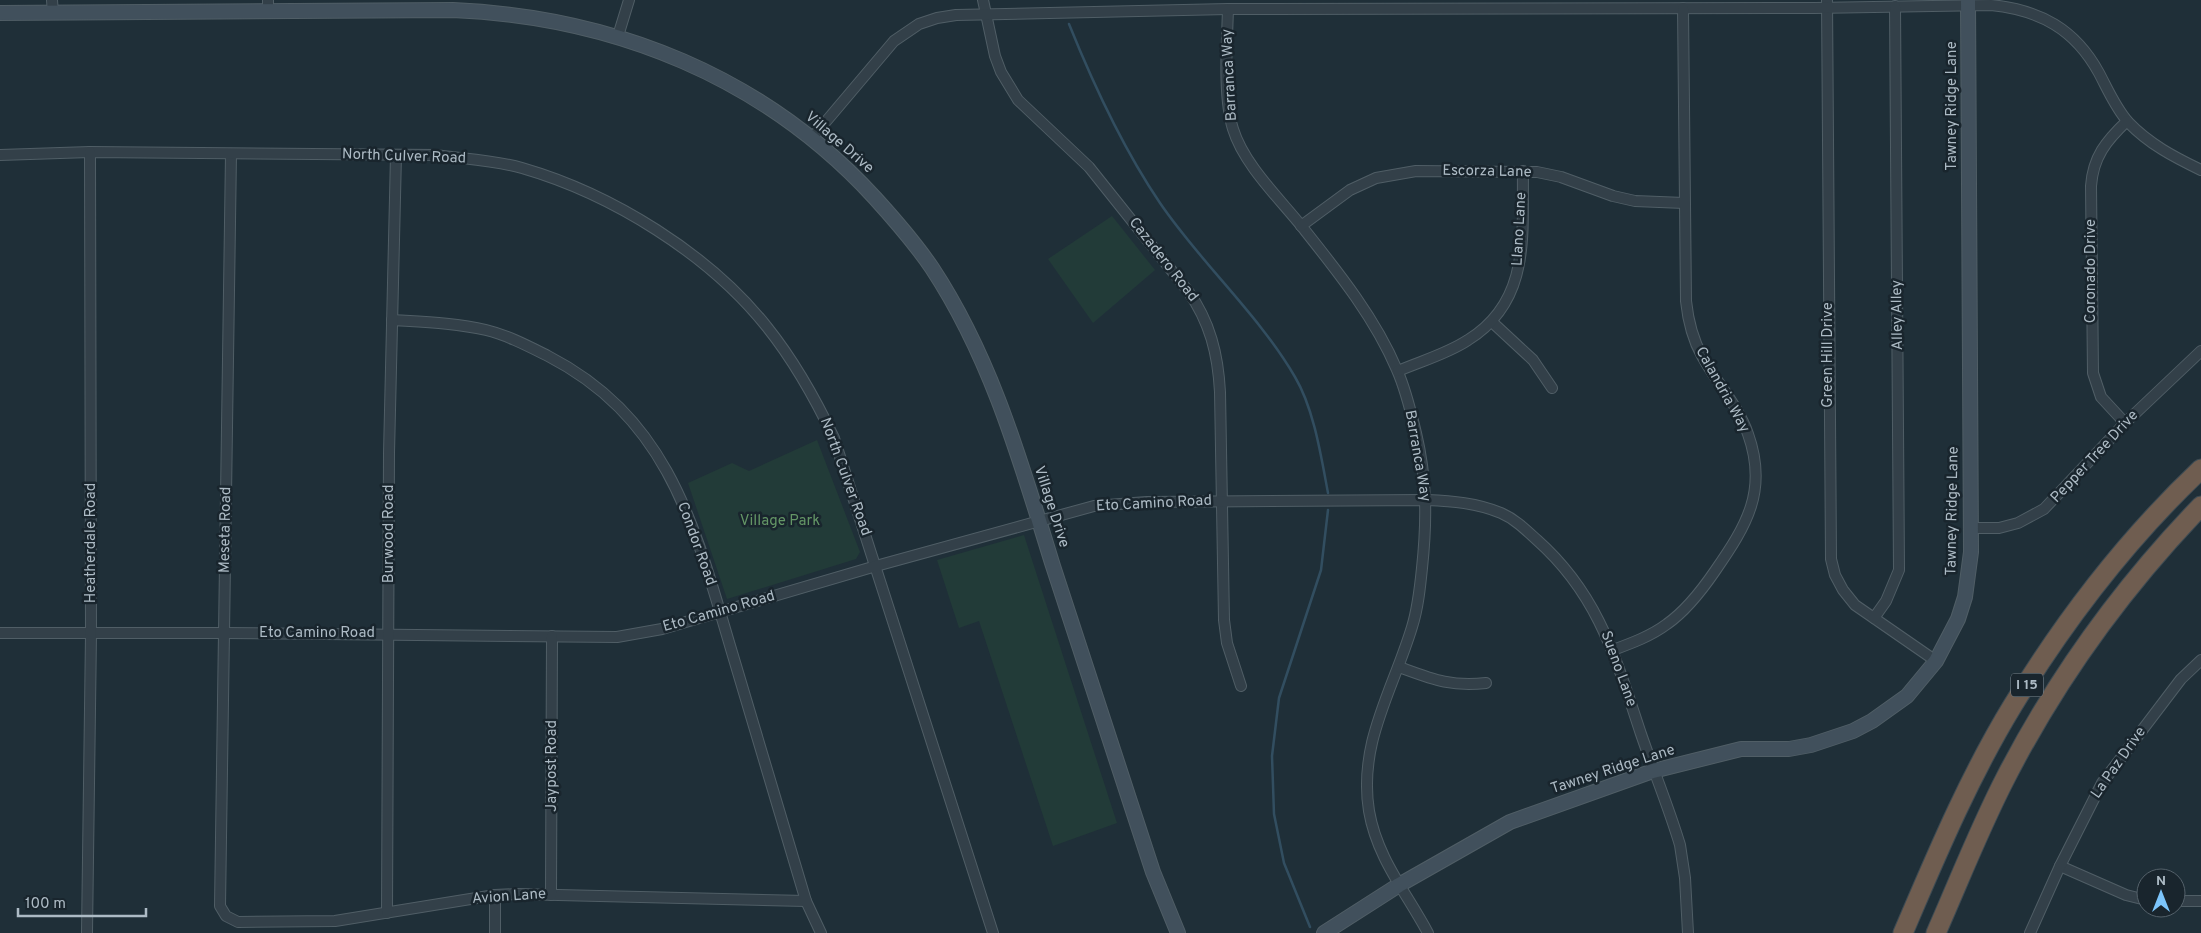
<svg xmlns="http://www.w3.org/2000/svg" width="2201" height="933" viewBox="0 0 2201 933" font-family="Overpass,sans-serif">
<rect width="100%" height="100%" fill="#1f2f38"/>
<g fill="#223b38">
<path d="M1112 216 1155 270 1093 323 1048 259Z"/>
<path d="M817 440 860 552 856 559 727 599 688 483 732 463 749 471Z"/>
<path d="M1024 535 1117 823 1053 846 979 621 959 628 937 560Z"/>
</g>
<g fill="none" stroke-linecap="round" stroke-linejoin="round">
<g stroke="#324e60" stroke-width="2.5">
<path d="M1069 24C1094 86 1122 147 1160 203 1200 262 1259 315 1295 377 1314 409 1321 456 1328 493"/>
<path d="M1310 927 1284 863 1274 814 1272 756 1279 698 1321 570 1328 510"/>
</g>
<g stroke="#505e66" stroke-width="12">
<g id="street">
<path d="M52 0 53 13"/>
<path d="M268 0V11"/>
<path d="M983 0 995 56 1001 72 1018 100 1089 167 1188 291C1210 322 1218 354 1220 392L1224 620 1227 643 1241 686"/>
<path d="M1827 0 1831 559 1835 575 1843 590 1855 605 1936 661"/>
<path d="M1228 9C1227 43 1223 97 1233 129 1244 165 1280 199 1303 228 1338 272 1375 318 1397 370 1406 390 1411 412 1416 433 1427 479 1427 521 1422 568 1420 588 1418 608 1412 627 1393 690 1358 743 1369 811 1377 858 1406 892 1428 933"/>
<path d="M618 36 629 0"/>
<path d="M812 138 894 41 919 24 937 18 956 15 1228 9 1815 8 1991 5C2040 10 2075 29 2099 73 2108 90 2115 107 2128 122 2149 144 2174 157 2201 170"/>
<path d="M231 154 220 906 226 916 238 922 335 921 495 895 517 894 806 901"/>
<path d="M0 155 90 152 436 155C464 159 494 160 522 168 612 194 709 254 767 327 795 362 815 398 834 438L993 933"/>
<path d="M1301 226 1350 190 1376 178 1416 171 1537 172 1561 177 1613 196 1635 201 1684 203"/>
<path d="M392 320C424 322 456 323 486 330 507 335 528 346 548 356 670 419 695 528 731 649 756 733 781 817 806 901L821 933"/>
<path d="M1492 322 1533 360 1552 388"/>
<path d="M1398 371C1421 361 1447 354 1468 340 1531 301 1522 235 1523 171"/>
<path d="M2125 423 2101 397 2093 373 2091 186C2093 157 2106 141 2127 121"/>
<path d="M1971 528H1999L2018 523 2044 509 2125 423 2201 351"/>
<path d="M1874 618 1886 601 1899 570 1895 6"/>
<path d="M0 633H224L617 637 662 629 876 566 1094 506 1147 502 1427 500C1452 501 1477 503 1501 513 1515 519 1526 530 1537 540 1599 595 1616 659 1641 734 1654 772 1669 808 1680 845L1685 878 1688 933"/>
<path d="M1613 650C1632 643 1651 636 1667 624 1687 610 1702 590 1715 571 1747 525 1768 490 1748 434 1738 405 1716 382 1702 356 1692 338 1688 320 1686 301L1683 8"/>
<path d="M1399 667C1432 679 1450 687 1486 683"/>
<path d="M2060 866 2126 895 2146 900"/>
<path d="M495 895V933"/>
<path d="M551 895 552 636"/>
<path d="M2176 901H2201"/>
<path d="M387 913 389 453 396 155"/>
<path d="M87 933 91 634 90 152"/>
<path d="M2030 933 2060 866 2102 783 2181 679 2201 660"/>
</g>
</g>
<g stroke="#505e66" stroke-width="16">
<g id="secondary">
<path d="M0 13 453 10C615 17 764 77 875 198 895 220 915 243 932 268 992 359 1021 463 1053 566 1086 668 1119 770 1153 872L1178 933"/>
<path d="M1324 933 1399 885 1510 822 1653 771 1741 749H1789L1811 745 1853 731 1872 721 1907 696 1936 661 1958 619 1965 597 1971 552 1968 0"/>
</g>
</g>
<g stroke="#3d4b53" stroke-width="21">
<g id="highway">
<path d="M1903 933C1936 856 1969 777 2013 705 2065 620 2129 537 2201 469"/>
<path d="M1936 933C1959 881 1980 827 2006 777 2057 678 2124 586 2201 506"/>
</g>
</g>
<use href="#street" stroke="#334049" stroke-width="10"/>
<use href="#secondary" stroke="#41505c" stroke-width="14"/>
<use href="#highway" stroke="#6f5d50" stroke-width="19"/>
</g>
<g text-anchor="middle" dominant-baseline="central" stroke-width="5" stroke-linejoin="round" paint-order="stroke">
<rect fill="#19252d" stroke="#818e97" stroke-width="1" x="2011" y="673.5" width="32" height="23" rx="4"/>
<g font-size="14" font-weight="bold" fill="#adbbc5">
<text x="2027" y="685">I 15</text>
</g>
<g font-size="15" fill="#adbbc5" stroke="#19252d">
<text transform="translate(1230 75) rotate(-93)">Barranca Way</text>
<text transform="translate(1952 106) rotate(-90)">Tawney Ridge Lane</text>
<text transform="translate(839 143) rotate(41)">Village Drive</text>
<text transform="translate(404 157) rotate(2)">North Culver Road</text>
<text transform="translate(1487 172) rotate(1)">Escorza Lane</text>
<text transform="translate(1520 229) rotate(-87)">Llano Lane</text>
<text transform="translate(1163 260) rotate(52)">Cazadero Road</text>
<text transform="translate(2091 271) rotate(-90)">Coronado Drive</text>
<text transform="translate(1898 315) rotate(-91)">Alley Alley</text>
<text transform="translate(1828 355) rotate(-90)">Green Hill Drive</text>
<text transform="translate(1722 390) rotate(61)">Calandria Way</text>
<text transform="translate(1417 456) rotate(80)">Barranca Way</text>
<text transform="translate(2095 457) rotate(-47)">Pepper Tree Drive</text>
<text transform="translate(845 477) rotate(70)">North Culver Road</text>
<text transform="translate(1154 504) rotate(-3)">Eto Camino Road</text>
<text transform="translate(1051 507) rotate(72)">Village Drive</text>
<text transform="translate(1953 511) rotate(-89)">Tawney Ridge Lane</text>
<text transform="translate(226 530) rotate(-89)">Meseta Road</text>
<text transform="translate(389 534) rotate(-90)">Burwood Road</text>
<text transform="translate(91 543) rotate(-90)">Heatherdale Road</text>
<text transform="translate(696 544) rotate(70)">Condor Road</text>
<text transform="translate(719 612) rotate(-16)">Eto Camino Road</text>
<text x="317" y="633">Eto Camino Road</text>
<text transform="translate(1618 669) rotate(70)">Sueno Lane</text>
<text transform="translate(2119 763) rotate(-55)">La Paz Drive</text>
<text transform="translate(552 766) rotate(-90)">Jaypost Road</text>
<text transform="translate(1613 770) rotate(-18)">Tawney Ridge Lane</text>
<text transform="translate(509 897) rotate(-4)">Avion Lane</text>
</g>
<g font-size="15" fill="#649666" stroke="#19252d">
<text x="780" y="521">Village Park</text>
</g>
</g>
<g transform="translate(2161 893)"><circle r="24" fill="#19252d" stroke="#54616a"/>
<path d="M0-4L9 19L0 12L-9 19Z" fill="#7cc5fb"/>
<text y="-8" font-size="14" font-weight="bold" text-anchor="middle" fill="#adbbc5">N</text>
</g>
<path d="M18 908v8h128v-8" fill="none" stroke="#adbbc5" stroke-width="2.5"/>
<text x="25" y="908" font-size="15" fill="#adbbc5" stroke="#19252d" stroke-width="4" paint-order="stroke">100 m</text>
</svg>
